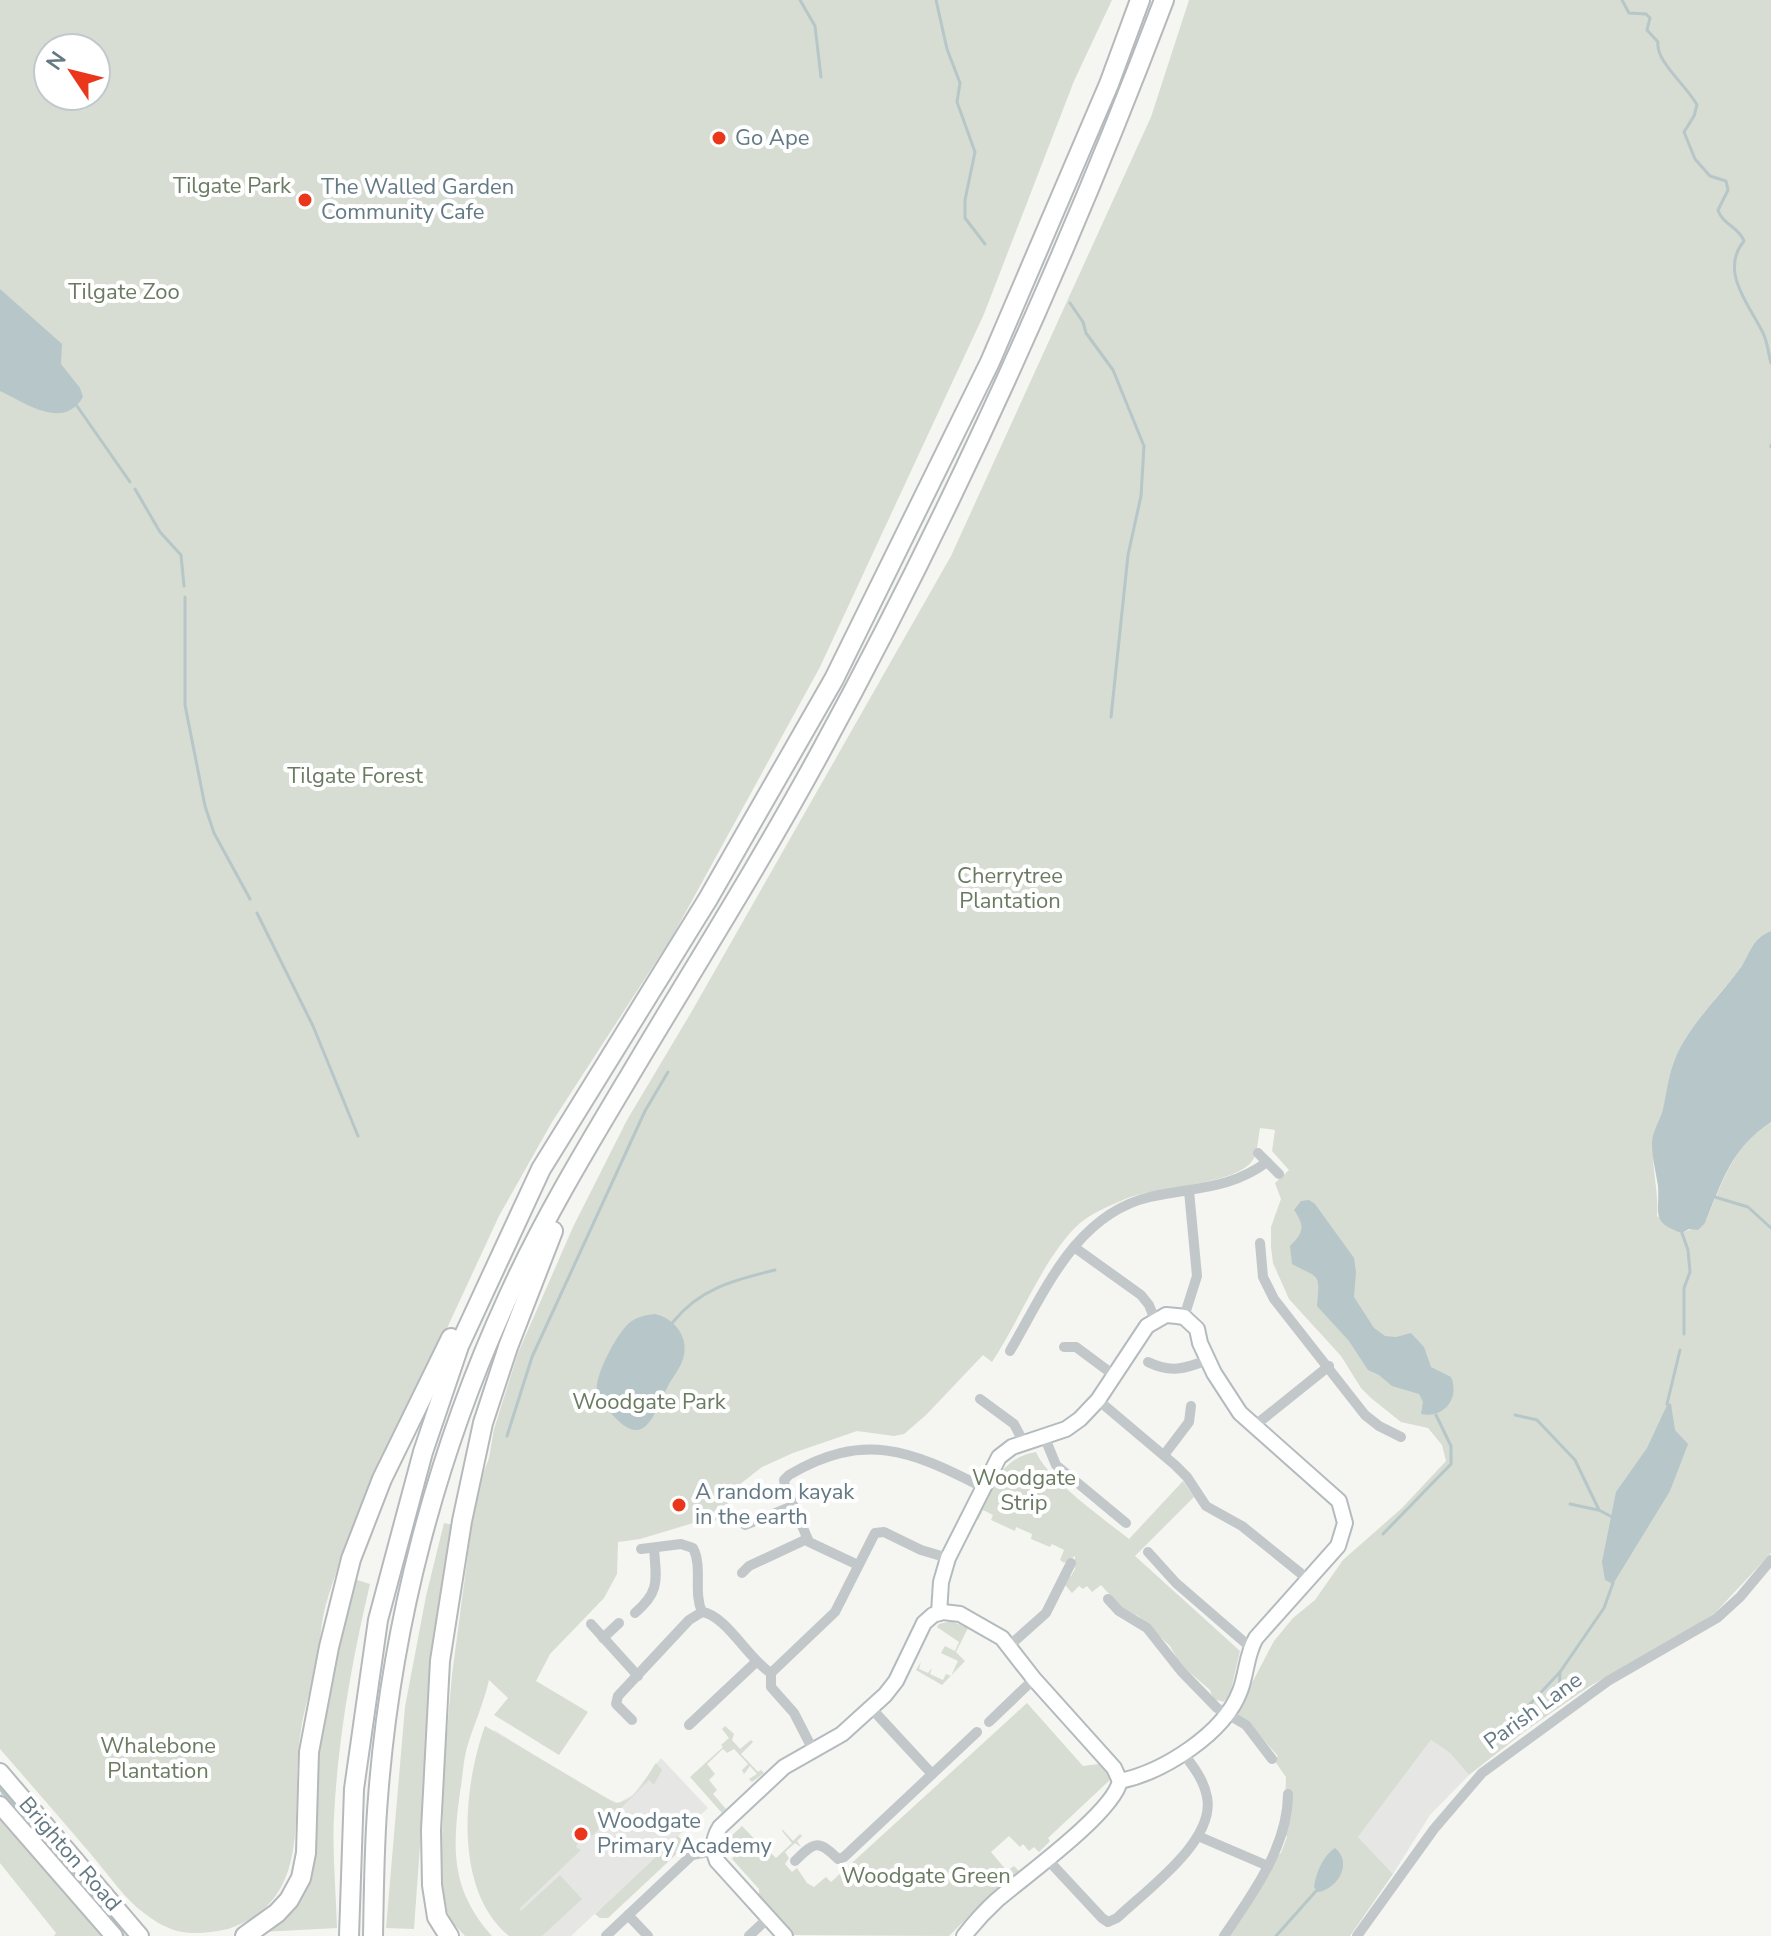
<svg xmlns="http://www.w3.org/2000/svg" width="1771" height="1936" viewBox="0 0 1771 1936" font-family="'Nunito Sans',sans-serif">
<rect width="100%" height="100%" fill="#f5f5f1"/>
<g fill="#e6e7e5">
<path d="M494 1730 601 1796 618 1803 633 1795 661 1758 708 1808 571 1936H527L510 1920Z"/>
<path d="M1431 1740 1450 1753 1469 1775 1430 1815 1393 1874 1358 1837Z"/>
</g>
<g fill="#d7ddd2" fill-rule="evenodd">
<path d="M0 0H1112L1074 81 984 314 820 667 672 937 552 1122 499 1216 340 1559C335 1578 327 1597 323 1617 320 1633 320 1649 316 1665 312 1687 304 1708 301 1730 288 1803 319 1899 228 1929 193 1936 173 1936 144 1913 125 1899 110 1877 95 1859 64 1822 32 1786 0 1749ZM48 48H96V96H48Z"/>
<path d="M1189 0H1771V931C1749 940 1752 952 1740 968 1720 995 1689 1026 1675 1058 1669 1073 1668 1090 1664 1106 1660 1121 1654 1132 1653 1148 1652 1170 1659 1193 1657 1216L1682 1233 1705 1223C1724 1180 1730 1150 1771 1122V1553L1715 1613 1678 1637 1590 1686 1528 1729 1469 1775 1450 1753 1431 1740 1358 1837 1393 1874 1350 1936H1228L1276 1857 1281 1853 1287 1837 1284 1833 1286 1777 1274 1760 1278 1756 1249 1723 1235 1715 1274 1641 1293 1618 1315 1600 1343 1560 1402 1508 1446 1461 1442 1445 1428 1428 1401 1422 1371 1398 1361 1388 1341 1356 1289 1299 1273 1263 1271 1247V1227L1281 1199 1275 1183 1289 1170 1272 1151 1275 1130 1260 1128C1258 1138 1258 1149 1254 1158 1240 1186 1153 1186 1123 1200 1109 1206 1092 1213 1080 1223 1045 1254 1019 1322 992 1362L983 1355 926 1415 904 1434 894 1436 857 1431 793 1453 762 1467 739 1485 717 1521 710 1518 640 1539 618 1542 617 1574 604 1598 550 1654 536 1681 588 1712 559 1755 494 1715 508 1698 489 1680C484 1702 475 1722 468 1744 463 1759 463 1777 460 1792 452 1850 451 1890 492 1936H465L452 1922 447 1911 441 1877 444 1765 452 1675 476 1493 489 1458 494 1429 518 1353 573 1227 627 1120 692 1011 951 556 1151 117Z"/>
<path d="M1036 1452C1047 1479 1104 1519 1129 1539L1183 1481 1194 1497 1135 1556 1240 1651 1230 1694 1224 1702 1213 1699 1210 1690 1180 1664 1170 1646 1138 1616 1124 1610 1101 1585 1092 1592 1087 1586 1083 1589 1079 1586 1072 1593 1065 1585 1066 1578 1071 1576 1075 1569V1556L1064 1563 1060 1560 1064 1550 1052 1544 1050 1547 1031 1539 1032 1534 1016 1527 1015 1531 991 1520 993 1515 983 1510 978 1520 975 1518C990 1489 1000 1458 1036 1452Z"/>
<path d="M444 1523 453 1525 434 1649 414 1929 386 1928 405 1707 426 1596Z"/>
<path d="M354 1579 370 1584C352 1660 338 1738 334 1816 332 1853 336 1891 337 1928L261 1932 291 1906 319 1727Z"/>
<path d="M951 1621 968 1628 956 1652 965 1661 942 1685 916 1670 921 1662 919 1669 928 1673 932 1668 930 1674 943 1680 946 1674 951 1676 958 1661 941 1653 945 1646 955 1651 959 1642 937 1627 939 1624Z"/>
<path d="M1027 1703 1083 1766 1099 1764 1112 1778 1048 1838 1050 1841 1039 1852 1034 1847 1029 1851 1023 1844 1020 1847 1009 1836 991 1852 1007 1871 1014 1866 1019 1871 995 1890 949 1936 794 1935 759 1898V1889L732 1859 735 1855 724 1843 742 1826 768 1853 770 1852 776 1858 792 1843 782 1831 783 1830 793 1841 800 1834 802 1836 797 1841 801 1847 795 1843 785 1852 789 1858 785 1864 792 1872 797 1868 807 1883 814 1887 826 1877 831 1882Z"/>
<path d="M485 1726 615 1803C635 1803 646 1777 656 1763L662 1770 654 1785 649 1780 614 1815 612 1813 603 1818 598 1826 600 1828 592 1836 590 1834 580 1839 576 1847 581 1850 519 1909 521 1911 560 1875 582 1899 542 1936H509C453 1890 463 1787 485 1726Z"/>
<path d="M725 1726 734 1734 732 1740 740 1749 751 1740 753 1742 741 1754 758 1772 761 1770 764 1773 752 1782 749 1779 757 1774 750 1766 744 1774 742 1770 748 1764 734 1749 727 1753 723 1749 707 1764 715 1774 709 1780 717 1790 713 1794 726 1809 722 1813 690 1777 723 1747 721 1745 729 1738 722 1729Z"/>
<path d="M3 1785 134 1936H122L0 1797Z"/>
<path d="M0 1814 107 1936H54L56 1933 0 1863Z"/>
<path d="M678 1836 686 1845 608 1918H600L595 1914Z"/>
</g>
<g fill="#b7c6c8">
<path d="M0 289 62 344 61 364 80 388 83 397C63 431 26 403 0 391Z"/>
<path d="M1771 931V1122C1730 1150 1723 1180 1705 1223L1698 1230 1689 1229 1682 1233C1650 1222 1660 1214 1658 1186 1656 1172 1652 1158 1652 1144 1652 1131 1660 1121 1663 1109 1667 1091 1669 1072 1676 1056 1691 1023 1720 996 1741 967 1751 952 1751 939 1771 931Z"/>
<path d="M1301 1201 1309 1200 1315 1204 1354 1258 1356 1272 1354 1297 1374 1328 1385 1336 1396 1337 1411 1333 1424 1347 1431 1367 1451 1377C1460 1398 1444 1419 1421 1414L1423 1402 1419 1394 1392 1386 1379 1375 1368 1370 1349 1341 1317 1306C1320 1272 1320 1279 1292 1264L1290 1246C1304 1232 1305 1226 1294 1210Z"/>
<path d="M655 1314C673 1318 688 1335 684 1355 682 1367 672 1377 667 1388 653 1415 645 1453 610 1412 605 1407 598 1399 597 1392 594 1376 616 1336 627 1325 635 1317 645 1315 655 1314Z"/>
<path d="M1668 1403 1671 1404 1675 1430 1688 1444 1670 1491 1613 1584 1605 1580 1602 1562 1616 1492 1647 1448Z"/>
<path d="M1335 1848C1353 1862 1338 1889 1318 1892L1314 1887C1316 1872 1323 1856 1335 1848Z"/>
</g>
<g fill="none" stroke-linecap="round" stroke-linejoin="round">
<g stroke="#b7c6c8" stroke-width="3">
<path d="M800 0 815 26 821 77"/>
<path d="M936 0 947 49 960 83 957 102 975 152 965 200V218L985 244"/>
<path d="M1622 0 1629 13 1646 14 1650 18 1647 30 1658 42C1655 61 1688 87 1697 105L1694 116 1684 132 1695 159 1710 176 1726 181 1728 190 1718 210C1722 224 1739 227 1744 241 1719 271 1749 304 1763 333 1768 343 1768 353 1771 363"/>
<path d="M1070 303 1083 322 1086 333 1113 370 1144 446 1141 496 1128 555 1111 717"/>
<path d="M77 406 130 482"/>
<path d="M1771 445V447"/>
<path d="M135 489 160 532 181 555 184 586"/>
<path d="M185 597V705L205 806 214 833 250 899"/>
<path d="M257 913 313 1026 358 1136"/>
<path d="M1715 1197 1748 1207 1771 1228"/>
<path d="M1682 1233 1688 1250 1690 1272 1684 1288V1334"/>
<path d="M673 1322C700 1288 735 1280 775 1270"/>
<path d="M1667 1404 1680 1350"/>
<path d="M1515 1415 1537 1420 1575 1460 1599 1510 1612 1517"/>
<path d="M507 1436 532 1357 645 1111 668 1072"/>
<path d="M1570 1504 1598 1510"/>
<path d="M1383 1534 1451 1464V1446L1436 1415"/>
<path d="M1559 1700 1560 1672 1604 1608 1613 1583"/>
<path d="M1514 1721 1560 1672"/>
<path d="M0 1789 115 1923"/>
<path d="M1276 1936 1316 1891"/>
</g>
<g stroke="#b4bbbe" stroke-width="18">
<g id="secondary">
<path d="M939 1613 941 1582 948 1558 999 1457 1012 1447 1066 1429 1080 1419 1098 1400 1147 1326 1166 1315 1177 1316 1184 1317 1197 1329 1200 1343 1214 1373 1240 1413 1339 1501 1345 1523 1338 1546 1256 1638C1246 1655 1247 1673 1240 1691 1224 1734 1163 1772 1120 1781"/>
<path d="M785 1936 717 1861C712 1849 713 1838 720 1827L784 1767 842 1734 885 1695 896 1681 924 1623 933 1615 943 1612 960 1614 1002 1638 1034 1679 1114 1768 1120 1781"/>
<path d="M964 1936C974 1923 985 1911 997 1900 1025 1876 1113 1813 1120 1781"/>
</g>
</g>
<g stroke="#b5babd" stroke-width="20">
<g id="primary">
<path d="M0 1772 140 1936"/>
<path d="M0 1805 114 1936"/>
</g>
</g>
<g stroke="#b5b9bb" stroke-width="22">
<g id="highway">
<path d="M245 1936 277 1913 289 1900 301 1878 306 1853 309 1752 329 1647 351 1559 382 1479 451 1338"/>
<path d="M349 1936 354 1789 378 1620 423 1452 459 1346 541 1169 708 899 834 679 990 362 1109 84 1140 0"/>
<path d="M373 1936C374 1890 374 1844 378 1798 391 1625 436 1454 508 1297 546 1213 595 1134 642 1055 702 955 764 856 820 753 952 511 1066 258 1164 0"/>
<path d="M449 1936 437 1917 432 1885 431 1830 440 1661 462 1521 483 1423 508 1347 553 1231"/>
</g>
</g>
<g stroke="#c2c7c9" stroke-width="10">
<path d="M1258 1153 1279 1174"/>
<path d="M1260 1243 1263 1277 1274 1299 1365 1415 1379 1426 1401 1437"/>
<path d="M1074 1247 1141 1295 1149 1305 1155 1320"/>
<path d="M1184 1317 1197 1276 1189 1191"/>
<path d="M1064 1347H1076L1115 1376"/>
<path d="M1010 1351C1045 1291 1076 1214 1150 1197 1194 1187 1229 1190 1267 1162"/>
<path d="M1148 1362C1170 1373 1185 1369 1207 1360"/>
<path d="M980 1399 1014 1424 1024 1443"/>
<path d="M1098 1400 1175 1465 1187 1477 1206 1506 1242 1526 1309 1580"/>
<path d="M1253 1427 1329 1366"/>
<path d="M1044 1436 1056 1465 1126 1523"/>
<path d="M1164 1455 1189 1422 1191 1406"/>
<path d="M745 1525 793 1506"/>
<path d="M641 1549 681 1544 693 1548C703 1567 693 1592 702 1612"/>
<path d="M1148 1552 1176 1583 1250 1647"/>
<path d="M858 1565 809 1542 785 1486 784 1480 789 1475C863 1431 911 1450 982 1487"/>
<path d="M742 1573 749 1566 807 1539"/>
<path d="M1108 1599 1119 1611 1147 1628 1181 1671 1217 1708 1246 1725 1272 1759"/>
<path d="M702 1612C726 1615 749 1660 771 1673"/>
<path d="M635 1613C661 1591 656 1579 654 1548"/>
<path d="M591 1624 638 1676"/>
<path d="M603 1638 619 1623"/>
<path d="M1009 1646 1046 1613 1071 1563"/>
<path d="M771 1673 835 1612 875 1533 884 1532 921 1550 948 1558"/>
<path d="M771 1673V1687L794 1713 813 1750"/>
<path d="M871 1708 932 1774"/>
<path d="M632 1720 616 1704 618 1696 689 1620 702 1612"/>
<path d="M989 1722 1034 1679"/>
<path d="M689 1725 756 1662"/>
<path d="M1198 1836 1268 1866"/>
<path d="M1048 1860 1102 1918 1108 1922 1117 1918C1145 1891 1216 1841 1207 1797 1204 1780 1193 1766 1183 1753"/>
<path d="M795 1861C814 1842 818 1839 838 1859L844 1857 977 1732"/>
<path d="M628 1915 648 1936"/>
<path d="M606 1936 692 1855 714 1851"/>
<path d="M749 1936 768 1918"/>
<path d="M1224 1936C1252 1895 1288 1846 1288 1794"/>
<path d="M1357 1936 1434 1829 1482 1773 1608 1681 1717 1618 1740 1597 1771 1560"/>
</g>
<use href="#secondary" stroke="#fff" stroke-width="14"/>
<use href="#primary" stroke="#fff" stroke-width="16"/>
<use href="#highway" stroke="#fff" stroke-width="18"/>
</g>
<g fill="#ea371c" stroke="#fff" stroke-width="3">
<circle cx="719" cy="138" r="8"/>
<circle cx="305" cy="200" r="8"/>
<circle cx="679" cy="1505" r="8"/>
<circle cx="581" cy="1834" r="8"/>
</g>
<g text-anchor="middle" dominant-baseline="central" stroke-width="8" stroke-linejoin="round" paint-order="stroke">
<g font-size="22" fill="#637984" stroke="#fff" text-anchor="start">
<text x="735" y="138">Go Ape</text>
<text x="321" y="187">The Walled Garden<tspan x="321" dy="25">Community Cafe</tspan></text>
<text x="695" y="1492">A random kayak<tspan x="695" dy="25">in the earth</tspan></text>
<text x="597" y="1821">Woodgate<tspan x="597" dy="25">Primary Academy</tspan></text>
</g>
<g font-size="22" fill="#6a7b62" stroke="#fff">
<text x="232" y="186">Tilgate Park</text>
<text x="124" y="292">Tilgate Zoo</text>
<text x="355" y="776">Tilgate Forest</text>
<text x="1010" y="876">Cherrytree<tspan x="1010" dy="25">Plantation</tspan></text>
<text x="649" y="1402">Woodgate Park</text>
<text x="1024" y="1478">Woodgate<tspan x="1024" dy="25">Strip</tspan></text>
<text x="158" y="1746">Whalebone<tspan x="158" dy="25">Plantation</tspan></text>
<text x="926" y="1876">Woodgate Green</text>
</g>
<g font-size="22" fill="#637984" stroke="#fff">
<text transform="translate(1533 1711) rotate(-36)">Parish Lane</text>
<text transform="translate(70 1854) rotate(49)">Brighton Road</text>
</g>
</g>
<g transform="translate(72 72) rotate(305)"><circle r="38" fill="#ffffff" stroke="#c1c9ce" stroke-width="2"/>
<path d="M0-6L14 30L0 20L-14 30Z" fill="#ea371c"/>
<text y="-12" font-size="22" font-weight="bold" text-anchor="middle" fill="#637984">N</text>
</g>
</svg>
